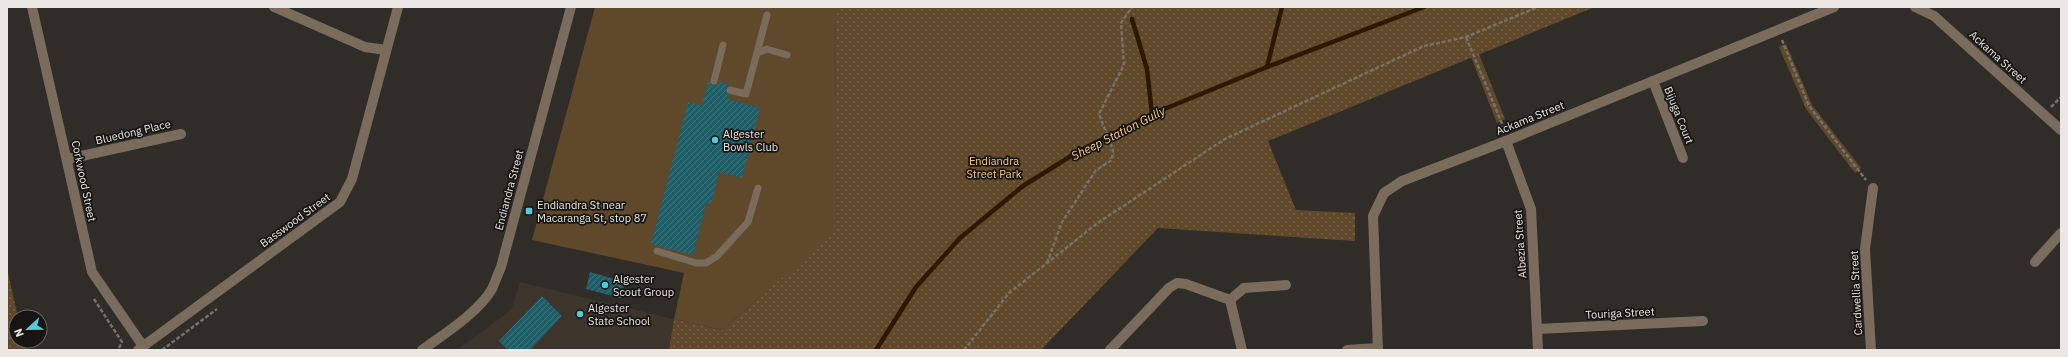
<svg xmlns="http://www.w3.org/2000/svg" width="2068" height="357" viewBox="0 0 2068 357" font-family="'IBM Plex Sans',sans-serif">
<defs>
<pattern id="grass-tufts" width="24" height="20" patternUnits="userSpaceOnUse"><rect width="24" height="20" fill="#60482a"/><path d="M3 7l-1-3M5 7V3M7 7l1-3M15 17l-1-3M17 17v-4M19 17l1-3" fill="none" stroke="#776249"/></pattern>
<pattern id="park-dots" width="8" height="8" patternUnits="userSpaceOnUse"><rect width="8" height="8" fill="#60482a"/><path d="M2 2h.1M6 6h.1" fill="none" stroke="#776249" stroke-width="1.8" stroke-linecap="round"/></pattern>
<pattern id="building-hatch" width="6" height="6" patternUnits="userSpaceOnUse"><rect width="6" height="6" fill="#1f5d67"/><path d="M-1 1l2-2M0 6l6-6M5 7l2-2" fill="none" stroke="#40747d"/></pattern>
</defs>
<rect width="100%" height="100%" fill="#302c27"/>
<path fill="#3d342b" d="M520 282 674 319 669 350H457L511 310Z"/>
<g fill="url(#grass-tufts)">
<path d="M1786 44 1812 105 1861 168 1855 173 1806 109 1779 47Z"/>
<path d="M1479 54 1505 119 1497 123 1471 57Z"/>
</g>
<g fill="url(#park-dots)">
<path d="M835 7H1595L1268 141 1296 210 1355 213V241L1158 228 1041 350H669L674 319 722 330 833 233Z"/>
<path d="M7 268 18 317H16V341H24L26 350H7Z"/>
</g>
<path fill="#60482a" d="M595 7H835L834 233 722 330 674 319 684 273 532 240Z"/>
<g fill="none" stroke-linecap="round" stroke-linejoin="round">
<g stroke="#2c1800" stroke-width="4.5">
<path d="M1132 19 1147 69 1152 114"/>
<path d="M1267 67 1282 7"/>
<path d="M876 350 916 287 960 238 1023 186 1079 151 1152 114 1267 67 1424 7"/>
</g>
</g>
<g fill="url(#building-hatch)">
<path d="M709 79 712 86H716L719 82 731 85 725 89 729 95 728 99 760 108 742 178 719 172 711 204 706 203 693 255 651 244 688 102 702 105Z"/>
<path d="M590 272 625 282 621 298 586 289Z"/>
<path d="M542 296 562 316 530 350H508L499 341Z"/>
</g>
<g fill="none" stroke-linecap="round" stroke-linejoin="round">
<g stroke="#75726d" stroke-width="2.5" stroke-dasharray="4 2" stroke-linecap="butt">
<path d="M1466 37 1505 131"/>
<path d="M1782 40 1809 106 1866 180"/>
<path d="M2051 107 2061 97"/>
<path d="M1047 263 1062 222 1096 170 1112 160 1113 150 1099 114 1124 65 1121 23 1132 7"/>
<path d="M94 299 122 342 118 350"/>
<path d="M162 350 217 309"/>
<path d="M964 350 1009 293 1099 222 1225 139 1424 46 1466 37 1538 7"/>
</g>
<g stroke="#796c5c" stroke-width="7">
<path d="M757 53 767 49 787 55"/>
<path d="M714 81 723 45"/>
<path d="M730 90 746 94 767 15"/>
<path d="M657 251 696 263H706L717 256 748 222 758 188"/>
</g>
<g stroke="#796c5c" stroke-width="10">
<path d="M32 7 92 272 143 346"/>
<path d="M274 7 365 47 386 50"/>
<path d="M1915 7 1934 16 2061 130"/>
<path d="M1653 81 1683 158"/>
<path d="M1506 141 1531 209 1538 350"/>
<path d="M68 159 181 134"/>
<path d="M2035 262 2061 233"/>
<path d="M1230 300 1244 288 1286 285"/>
<path d="M1537 329 1703 321"/>
<path d="M138 350 340 202 352 179 398 7"/>
<path d="M1110 350 1169 288 1177 283 1186 284 1230 300 1242 350"/>
<path d="M1347 350 1378 348"/>
<path d="M1378 350 1373 216 1384 193 1402 181 1506 141 1834 7"/>
<path d="M1871 350 1865 249 1873 188"/>
</g>
<path stroke="#796c5c" stroke-width="10" d="M422 350C444 334 478 313 492 289 495 282 498 274 501 267L571 7"/>
</g>
<g fill="#54cadd" stroke="#171513" stroke-width="1.5">
<circle cx="715" cy="140" r="4"/>
<rect x="525" y="207" width="8" height="8" rx="2"/>
<circle cx="605" cy="285" r="4"/>
<circle cx="580" cy="314" r="4"/>
</g>
<g text-anchor="middle" dominant-baseline="central" stroke-width="3.5" stroke-linejoin="round" paint-order="stroke">
<g font-size="11" fill="#eae7e4" stroke="#171513">
<text transform="translate(1998 57) rotate(42)">Ackama Street</text>
<text transform="translate(1679 115) rotate(68)">Bijuga Court</text>
<text transform="translate(1530 118) rotate(-22)">Ackama Street</text>
<text transform="translate(133 132) rotate(-13)">Bluedong Place</text>
<text transform="translate(84 181) rotate(78)">Corkwood Street</text>
<text transform="translate(509 190) rotate(-75)">Endiandra Street</text>
<text transform="translate(295 220) rotate(-36)">Basswood Street</text>
<text transform="translate(1520 244) rotate(-94)">Albezia Street</text>
<text transform="translate(1856 293) rotate(-93)">Cardwellia Street</text>
<text transform="translate(1620 313) rotate(-3)">Touriga Street</text>
</g>
<g font-size="11" fill="#eae7e4" stroke="#171513" text-anchor="start">
<text x="723" y="134">Algester<tspan x="723" dy="13">Bowls Club</tspan></text>
<text x="537" y="205">Endiandra St near<tspan x="537" dy="13">Macaranga St, stop 87</tspan></text>
<text x="613" y="279">Algester<tspan x="613" dy="13">Scout Group</tspan></text>
<text x="588" y="308">Algester<tspan x="588" dy="13">State School</tspan></text>
</g>
<g font-size="11" fill="#f8c78c" stroke="#171513">
<text x="994" y="161">Endiandra<tspan x="994" dy="13">Street Park</tspan></text>
</g>
<g font-size="12" font-style="italic" fill="#fecd91" stroke="#171513">
<text transform="translate(1118 133) rotate(-27)">Sheep Station Gully</text>
</g>
</g>
<rect width="2068" height="357" fill="none" stroke="#eae7e4" stroke-width="16"/>
<g transform="translate(28 329) rotate(248)"><circle r="19" fill="#171513" stroke="#6b6967"/>
<path d="M0-3L7 15L0 10L-7 15Z" fill="#54cadd"/>
<text y="-6" font-size="11" font-weight="bold" text-anchor="middle" fill="#eae7e4">N</text>
</g>
</svg>
